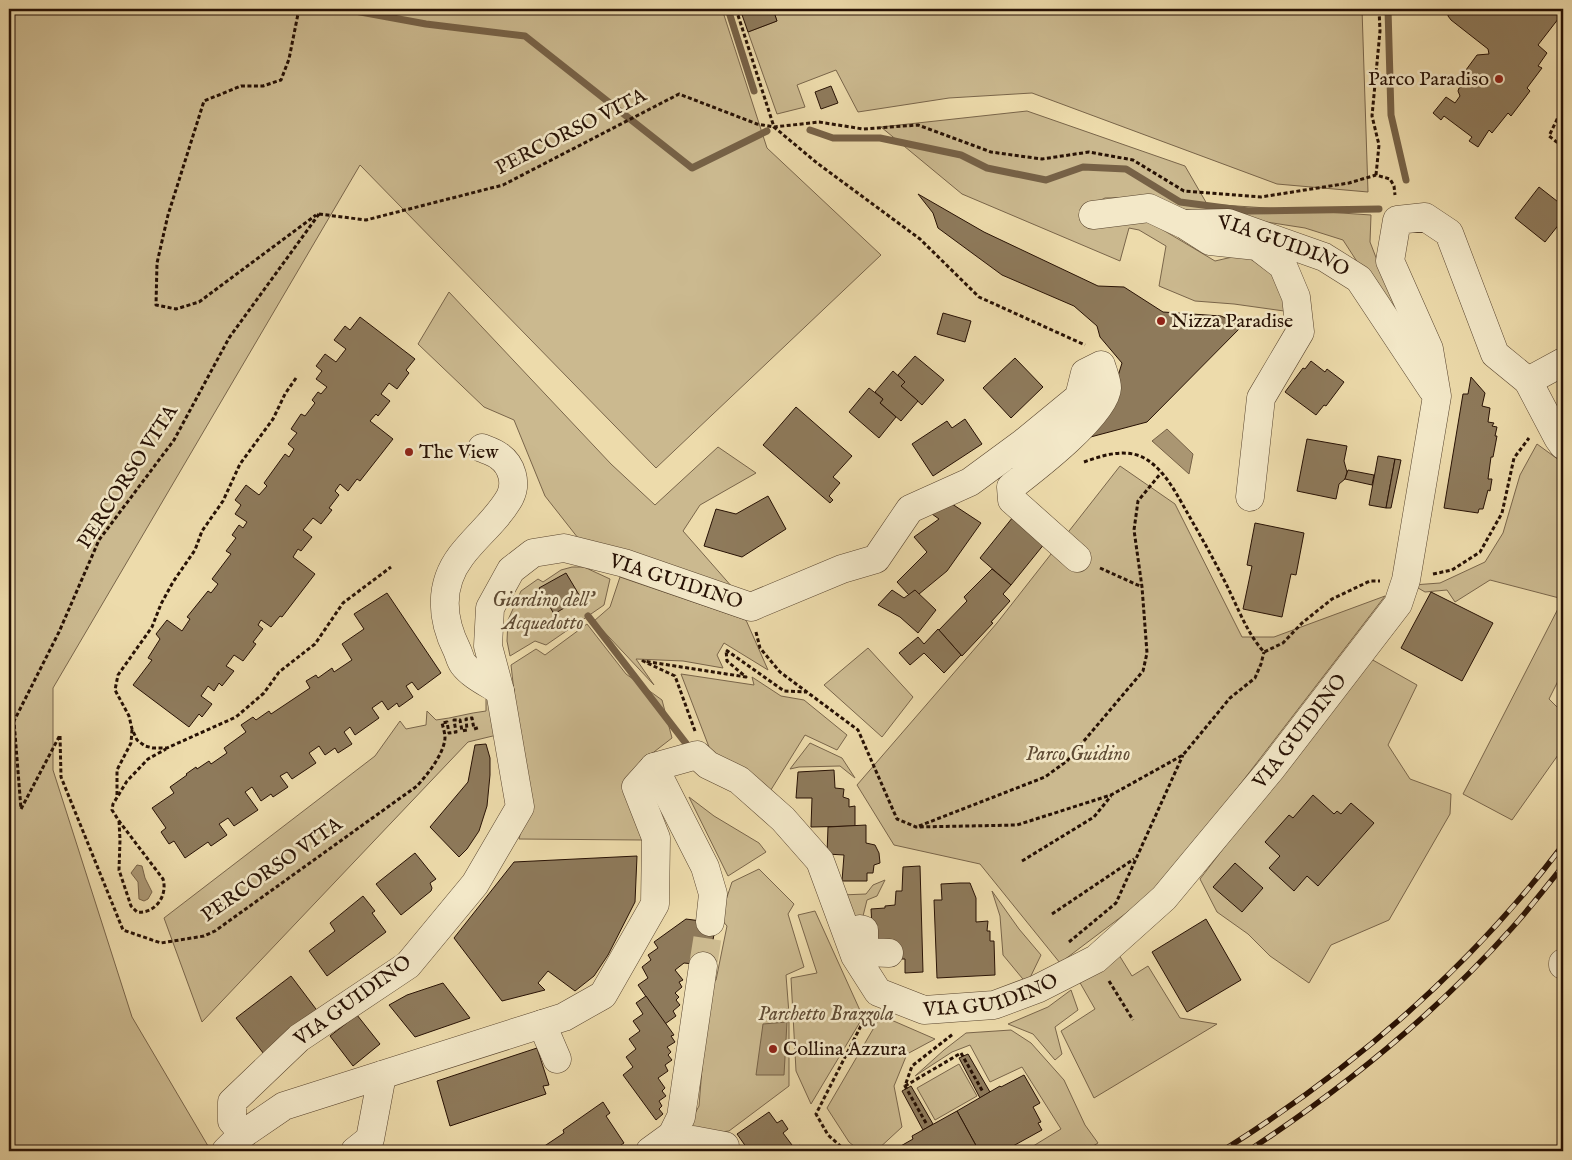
<svg xmlns="http://www.w3.org/2000/svg" width="1572" height="1160" viewBox="0 0 1572 1160" font-family="'IM FELL English',serif">
<rect width="100%" height="100%" fill="#eddbab"/>
<filter id="stains"><feTurbulence type="fractalNoise" baseFrequency=".004" numOctaves="4"/><feColorMatrix values="0 0 0 0 .2 0 0 0 0 .09 0 0 0 0 .02 0 0 0 .5 -.17"/></filter>
<radialGradient id="worn" r=".72"><stop offset=".6" stop-color="#630" stop-opacity="0"/><stop offset="1" stop-color="#630" stop-opacity=".3"/></radialGradient>
<g fill="#cbb98f" stroke="#79654a">
<path d="M9 9H722L767 148 881 255 656 468 360 165 53 688V770L132 1017 211 1151H9Z"/>
<path d="M773 9H1362L1368 192 1277 184 1032 93 949 98 858 112 836 70 797 85 805 107 777 114 748 32 777 21Z"/>
<path d="M1027 111 1185 166 1207 204 1371 215 1370 242 1408 340 1343 240 1305 228 1176 208 1148 197 1105 198 1082 209 1143 218 1215 261 1241 255 1272 269 1289 289 1284 311 1234 304 1195 301 1159 286 1166 246 1139 230 1129 228 1120 261 962 194 881 127Z"/>
<path d="M449 292 611 464 655 505 718 447 756 473 700 505 683 531 733 588 578 538 545 496 514 420 484 407 418 344Z"/>
<path d="M1537 444 1563 463V671L1549 699 1563 713V748L1512 820 1463 794 1563 599 1490 580 1455 602 1447 590 1425 592 1413 585 1440 583 1485 562 1503 533 1520 475Z"/>
<path d="M1120 466 1175 504 1242 637H1274L1385 596 1162 886 1060 963 980 864 894 845 857 785 997 623Z"/>
<path d="M572 567H584L610 579 604 605 546 645 535 641 510 656 507 641 508 620 521 591 538 579 543 582 561 570Z"/>
<path d="M620 577 746 620 768 670 724 643 717 655 723 668 683 661 636 659 654 685 594 621 610 607Z"/>
<path d="M587 624 626 674 662 700 672 738 650 755 626 793 642 840 519 839 527 806 511 665 536 649 545 655Z"/>
<path d="M868 648 913 697 882 737 824 685Z"/>
<path d="M1371 659 1417 685 1388 745 1410 779 1451 794 1450 814 1389 920 1331 945 1309 983 1270 956 1248 934 1217 912 1200 879 1326 714Z"/>
<path d="M681 674 754 685 752 677 781 696 804 700 847 735 837 750 805 735 769 793 714 760Z"/>
<path d="M486 695 501 734 468 742 202 1022 164 918 375 756 400 721 406 729 426 725 427 711 436 720C454 718 468 713 486 711Z"/>
<path d="M810 743 842 758 855 778 840 766 799 767 790 769Z"/>
<path d="M689 797 714 816 759 843 766 852 728 876Z"/>
<path d="M759 869 794 904 788 914 804 967 786 975 789 1014V1086L729 1131 682 1137 699 1106 709 981 716 980 727 926 720 918 732 882Z"/>
<path d="M885 880 877 896 867 900 863 916 851 917 841 895 866 894 873 885Z"/>
<path d="M992 891 1019 929 1041 955 1027 984 1003 955 1000 916Z"/>
<path d="M815 911 863 1017 811 1104 796 1071 791 978 817 973 798 915Z"/>
<path d="M1119 955 1132 976 1148 966 1180 1018 1217 1024 1094 1098 1061 1031 1095 1009 1079 981Z"/>
<path d="M1071 990 1078 1010 1055 1027 1062 1054 1055 1060 1033 1034 1008 1024 1048 1007Z"/>
<path d="M886 1007 889 1019 935 1039 907 1054 894 1086 902 1127 876 1151H860L849 1142 827 1108Z"/>
<path d="M1011 1030 1031 1043 1064 1080 1085 1125 1098 1143 1085 1151H1025L1061 1129 1022 1067 990 1082 970 1045 952 1052 915 1076 944 1050 966 1033Z"/>
<path d="M959 1064 977 1096 935 1120 917 1088Z"/>
</g>
<g fill="#aa9672" stroke="#766146">
<path d="M1167 429 1193 454 1189 474 1152 441Z"/>
<path d="M137 865 142 866 145 878 152 892 148 899 144 901 139 899 138 882 131 873Z"/>
<path d="M787 1022 784 1075H756L763 1024Z"/>
</g>
<g fill="none" stroke-linecap="round" stroke-linejoin="round">
<g stroke="#766146" stroke-width="7">
<path d="M728 9 754 91"/>
<path d="M1388 9 1391 115 1406 180"/>
<path d="M355 11 426 24 525 36 692 168 767 131"/>
<path d="M810 130 833 138H880L961 155 987 168 1046 180 1083 167 1126 169 1180 202 1248 211 1379 209"/>
<path d="M588 616 688 746"/>
</g>
</g>
<g fill="#8e7a5b" stroke="#271104">
<path d="M740 9H773L777 21 748 32Z"/>
<path d="M1448 9H1561L1562 14 1538 45 1547 53 1538 66 1542 68 1527 88 1530 91 1511 116 1508 113 1492 133 1489 130 1478 147 1469 141 1472 137 1444 116 1441 120 1433 113 1446 97 1455 103 1460 96 1458 91 1459 88 1466 85 1463 74 1477 55 1489 54 1488 49 1451 20 1448 16Z"/>
<path d="M831 86 838 103 821 109 815 92Z"/>
<path d="M1539 187 1562 205 1560 206 1563 209V215L1558 222 1560 223 1545 242 1515 218Z"/>
<path d="M918 194 984 232 1098 286 1124 287 1163 312 1221 316 1242 326 1147 422 1083 439 1105 418 1122 363 1100 337 1097 326 1074 306 1002 275 938 228 933 213Z"/>
<path d="M943 313 971 321 965 342 937 334Z"/>
<path d="M360 317 415 359 406 370 409 373 397 389 389 383 381 394 390 401 378 416 376 414 370 421 393 439 360 481 357 479 348 491 340 484 335 491 339 495 329 508 332 510 321 524 313 518 303 530 312 537 301 551 298 549 293 557 315 574 282 617 280 616 271 627 261 620 258 625 263 629 253 642 256 644 243 661 234 655 226 666 234 671 222 686 219 683 214 691 208 686 201 696 212 704 202 717 199 714 189 727 133 685 152 660 148 658 160 639 156 634 167 620 182 631 190 619 187 617 208 591 211 593 218 584 212 579 231 554 226 551 236 538 232 535 239 525 243 528 247 522 235 514 241 505 235 500 246 485 259 495 267 486 264 483 285 454 289 457 294 449 288 444 297 433 291 429 301 414 305 416 315 403 312 400 318 392 321 394 327 387 316 379 322 371 316 366 325 354 336 362 346 349 334 340 345 326 350 330Z"/>
<path d="M915 356 944 380 922 405 901 386 905 382 898 375Z"/>
<path d="M1015 358 1043 387 1011 418 983 388Z"/>
<path d="M1311 361 1325 372 1327 369 1344 382 1326 406 1324 405 1316 415 1285 392 1303 368 1305 369Z"/>
<path d="M893 371 905 382 901 386 918 401 901 421 880 403 883 399 875 392Z"/>
<path d="M1471 377 1485 393 1482 406 1490 408 1488 422 1494 423 1492 426 1497 427 1495 436H1497L1493 457H1491L1488 479H1492L1490 491 1488 490 1483 509H1479L1478 513 1444 508 1463 394H1468Z"/>
<path d="M869 388 883 399 880 403 896 417 879 438 849 412Z"/>
<path d="M796 407 852 456 833 477 840 483 829 496 833 500 830 503 763 445Z"/>
<path d="M965 419 982 444 933 476 912 444 947 421 952 428Z"/>
<path d="M1307 439 1347 446 1344 461 1347 472 1345 479 1339 484 1336 499 1297 491Z"/>
<path d="M1378 456 1395 459 1386 508 1369 505Z"/>
<path d="M1395 459 1401 460 1391 508H1386Z"/>
<path d="M1348 470 1374 475 1372 485 1345 479Z"/>
<path d="M768 496 786 529 742 557 704 546 716 509 736 514Z"/>
<path d="M946 500 981 523 947 571 919 594 915 590 909 595 897 582 927 552 914 537 939 519 932 514Z"/>
<path d="M1013 517 1045 543 1011 585 980 558Z"/>
<path d="M1255 523 1304 533 1296 575 1291 574 1282 617 1243 609 1252 566 1247 565Z"/>
<path d="M992 569 1011 585 1003 594 1010 601 991 622 993 623 962 656 939 630 967 601 964 597Z"/>
<path d="M566 573 581 598 554 614 539 588Z"/>
<path d="M892 590 904 598 915 590 936 610 918 633 900 617 878 605Z"/>
<path d="M1431 592 1493 623 1462 681 1401 648Z"/>
<path d="M387 593 441 673 418 690 412 682 406 686 413 697 399 707 397 703 388 710 382 701 372 708 379 718 355 735 350 727 344 732 352 744 338 753 335 748 325 755 319 746 309 753 316 763 292 779 287 772 280 776 288 787 273 797 271 794 261 801 252 787 245 792 258 810 234 826 228 818 219 824 227 835 211 846 208 842 185 858 174 841 169 844 161 832 166 828 152 808 174 793 170 787 187 775 186 774 196 767 197 769 209 761 211 764 227 753 224 748 246 732 241 725 253 717 256 720 269 711 271 714 310 688 306 681 316 675 318 678 332 668 334 672 352 660 342 644 364 629 354 614Z"/>
<path d="M938 629 961 655 944 673 924 653 910 665 899 653 918 637 924 644Z"/>
<path d="M486 744 490 758V775L487 806 479 831 467 849 459 857 430 827 468 782 475 745Z"/>
<path d="M834 770 835 788 844 789 843 797 849 799V807L855 806V826L811 827 812 798H796L798 772Z"/>
<path d="M1313 795 1334 814 1337 811 1341 814 1351 803 1374 823 1318 886 1307 876 1294 891 1269 868 1280 856 1265 842 1289 815 1293 818Z"/>
<path d="M866 825V843L875 845 879 853 880 863 874 865 873 873H867V881H842L844 855 827 854 828 827Z"/>
<path d="M415 853 436 879 430 883 432 888 431 891 401 915 376 884Z"/>
<path d="M637 856 635 902 608 955 594 976 575 991 548 971 538 983 545 990 502 1001 454 938 514 862Z"/>
<path d="M1235 863 1263 888 1242 912 1213 887Z"/>
<path d="M920 866 923 972 905 973V959H891L873 943 871 909 885 908V906L895 905 896 891H902L903 867Z"/>
<path d="M960 883H970L976 898V922L988 921 987 931H990V941H994L995 975 937 978 934 900H942L941 884Z"/>
<path d="M363 896 375 911 372 913 386 932 327 976 309 951 335 931 330 923Z"/>
<path d="M686 919 716 923 711 951 718 952 715 966 684 963 675 970 683 980 679 982 682 987 675 993 679 997 676 1000 680 1005 673 1011 676 1016 665 1024 638 985 648 978 642 967 651 960 648 955 658 948 654 942Z"/>
<path d="M1206 919 1241 980 1187 1012 1152 952Z"/>
<path d="M291 976 322 1017 267 1058 236 1018Z"/>
<path d="M443 983 470 1018 415 1037 389 1005 407 995Z"/>
<path d="M646 996 674 1035 671 1036 675 1042 667 1047 671 1052 668 1055 672 1060 665 1065 668 1071 658 1078 665 1088 662 1091 666 1096 659 1101 662 1106 659 1109 663 1114 656 1120 623 1075 633 1067 626 1057 636 1049 629 1039 640 1031 633 1021 643 1014 636 1003Z"/>
<path d="M357 1015 380 1044 353 1066 330 1036Z"/>
<path d="M537 1048 549 1085 543 1086 546 1094 450 1126 437 1081Z"/>
<path d="M968 1054 990 1092 980 1098 959 1058Z"/>
<path d="M1024 1075 1040 1103 1033 1107 1041 1122 1038 1123 1042 1130 1004 1151H979L957 1111 1000 1086 1001 1087Z"/>
<path d="M911 1086 933 1124 923 1130 902 1091Z"/>
<path d="M603 1102 610 1113 606 1116 624 1143 612 1151H537L564 1133 563 1130Z"/>
<path d="M957 1111 979 1151H892L913 1139 912 1136Z"/>
<path d="M769 1112 777 1123 782 1120 788 1129 783 1133 795 1149 800 1145 805 1151H749L737 1134Z"/>
</g>
<g fill="none" stroke-linecap="round" stroke-linejoin="round">
<path stroke="#cfbd92" stroke-width="28" stroke-dasharray="28 14" stroke-linecap="butt" d="M703 966 710 922"/>
<g stroke="#58442e" stroke-width="29">
<g id="minor">
<path id="s1" d="M1093 215 1149 208 1183 224 1228 223 1324 257 1359 279 1432 389"/>
<path d="M1188 227 1210 241 1257 246 1283 266 1296 297 1300 332 1261 398 1250 497"/>
<path d="M1528 381 1563 362"/>
<path d="M482 448C487 450 494 452 499 456 512 465 517 483 510 497 498 519 476 536 461 556 439 585 441 618 457 650 459 654 460 660 463 664 472 676 488 683 500 691"/>
<path id="s2" d="M1077 558 1012 500 1011 487C1033 470 1106 414 1107 388 1107 381 1103 372 1101 365L1085 373 1079 397 1023 443 970 482 910 509 876 559 842 569 751 607 624 563 564 548 533 553 511 570 490 608 488 646 500 691 520 807 475 884 408 965 299 1038 232 1102V1121L243 1134 284 1106 564 1017 603 995 655 904 656 838 636 787 654 767 697 755 708 765 739 780 783 819 820 861 855 956 878 992 924 1010 994 1005 1037 989 1096 959 1164 898 1272 768 1398 604 1406 580 1437 396 1429 349 1390 261 1397 220 1425 217 1449 233 1495 354 1528 381 1558 438 1563 445"/>
<path d="M654 767 705 867 713 894 710 922"/>
<path d="M860 929 864 930V952L889 953"/>
<path d="M1563 963V965"/>
<path d="M542 1024 557 1059"/>
<path d="M226 1151 243 1134"/>
<path d="M355 1151 370 1139 382 1075"/>
<path d="M650 1151 672 1135 681 1117 703 966"/>
<path d="M677 1151 693 1140 725 1146"/>
</g>
</g>
<g stroke="#271104" stroke-width="3" stroke-dasharray="4 2.5" stroke-linecap="butt">
<path d="M299 9 289 59 281 80 263 86H241L204 101 168 215 157 263 156 305 176 309 199 302 316 215"/>
<path d="M736 9 774 127 817 163 920 239 979 297 1085 345"/>
<path d="M1563 107 1549 136 1563 147"/>
<path d="M1376 175 1379 145 1372 116 1380 31 1379 9"/>
<path d="M319 214 229 338 174 440 99 540 59 632 14 721 21 809 60 735 61 777 123 930 161 943 204 936 215 931 417 786C427 775 444 754 445 738 445 733 443 727 442 723L447 722 449 733 456 732 454 720H460L462 731 467 730 466 719 472 718 474 729 480 727"/>
<path d="M319 214 366 220 503 185 679 94 757 124 774 127 819 122 863 129 918 125 991 152 1042 159 1089 152 1133 160 1184 191 1261 197 1349 183 1376 175 1390 179 1394 186 1395 195"/>
<path d="M296 378 285 394 273 419 240 464 223 501 202 531 195 550 173 582 161 604 152 627 118 675 115 690 129 716 132 729 137 740 145 746 153 748H167L236 717 264 693 279 672 315 644 343 603 391 567"/>
<path d="M1084 462C1101 456 1121 449 1140 456 1163 466 1176 493 1188 514 1200 535 1212 556 1223 578 1236 602 1245 631 1264 652L1283 643 1302 623 1332 599 1370 581H1380"/>
<path d="M1100 568 1142 587"/>
<path d="M1433 574 1452 570 1480 552 1502 513 1514 458 1529 438"/>
<path d="M756 632 760 648 780 672 858 730 897 819 916 827 1017 825 1111 795 1183 755 1230 698 1255 678 1261 664 1264 652"/>
<path d="M695 731 675 676 643 661 746 677 727 661 726 650 784 691 806 692"/>
<path d="M117 795V770L131 743 132 730"/>
<path d="M119 821 120 840 119 870 131 906 137 912C155 914 168 896 163 879L119 821 112 810 113 804 127 781 148 759 166 749"/>
<path d="M919 826 1045 777 1067 761 1143 671 1147 653 1142 587 1134 530 1138 501 1161 473"/>
<path d="M1022 861 1094 817 1111 796"/>
<path d="M1052 914 1134 859"/>
<path d="M1069 942 1116 903 1183 755"/>
<path d="M1109 981 1133 1020"/>
<path d="M905 1086 961 1053 983 1092"/>
<path d="M926 1123 905 1086 912 1066 953 1034"/>
<path d="M846 1151 828 1135 816 1114 867 1014"/>
</g>
<use href="#minor" stroke="#f3e8c8" stroke-width="28"/>
<g stroke="#271104" stroke-width="5.5">
<g id="rail">
<path d="M1222 1151C1353 1069 1470 968 1563 845"/>
<path d="M1248 1151C1344 1088 1435 1014 1512 928 1530 908 1546 887 1563 866"/>
</g>
</g>
<use href="#rail" stroke="#f3e8c8" stroke-width="4" stroke-dasharray="11" stroke-linecap="butt"/>
</g>
<g fill="#8f2418" stroke="#f3e8c8" stroke-width="2">
<circle cx="1499" cy="79" r="5"/>
<circle cx="1161" cy="321" r="5"/>
<circle cx="409" cy="452" r="5"/>
<circle cx="773" cy="1049" r="5"/>
</g>
<g text-anchor="middle" dominant-baseline="central" stroke-width="5" stroke-linejoin="round" paint-order="stroke">
<g font-size="20" fill="#271104" stroke="#f3e8c8" text-anchor="start">
<text x="1489" y="79" text-anchor="end">Parco Paradiso</text>
<text x="1171" y="321">Nizza Paradise</text>
<text x="419" y="452">The View</text>
<text x="783" y="1049">Collina Azzura</text>
</g>
<g font-size="20" fill="#271104" stroke="#f3e8c8">
<text transform="translate(571 132) rotate(-27)">PERCORSO VITA</text>
<text stroke="none"><textPath href="#s1" startOffset="199">VIA GUIDINO</textPath></text>
<text transform="translate(128 477) rotate(-57)">PERCORSO VITA</text>
<text transform="translate(676 582) rotate(18)">VIA GUIDINO</text>
<text stroke="none"><textPath href="#s2" startOffset="3192">VIA GUIDINO</textPath></text>
<text transform="translate(272 870) rotate(-35)">PERCORSO VITA</text>
<text stroke="none"><textPath href="#s2" startOffset="2772">VIA GUIDINO</textPath></text>
<text transform="translate(353 1001) rotate(-36)">VIA GUIDINO</text>
</g>
<g font-size="20" font-style="italic" fill="#604c35" stroke="#f3e8c8">
<text x="543" y="600">Giardino dell'<tspan x="543" dy="23">Acquedotto</tspan></text>
<text x="1078" y="754">Parco Guidino</text>
<text x="826" y="1014">Parchetto Brazzola</text>
</g>
</g>
<rect width="1572" height="1160" fill="none" stroke="#eddbab" stroke-width="30"/>
<rect x="10" y="10" width="1552" height="1140" fill="none" stroke="#271104" stroke-width="2.5"/>
<rect x="15" y="15" width="1542" height="1130" fill="none" stroke="#271104"/>
<rect width="100%" height="100%" filter="url(#stains)"/>
<rect width="100%" height="100%" fill="url(#worn)"/>
</svg>
